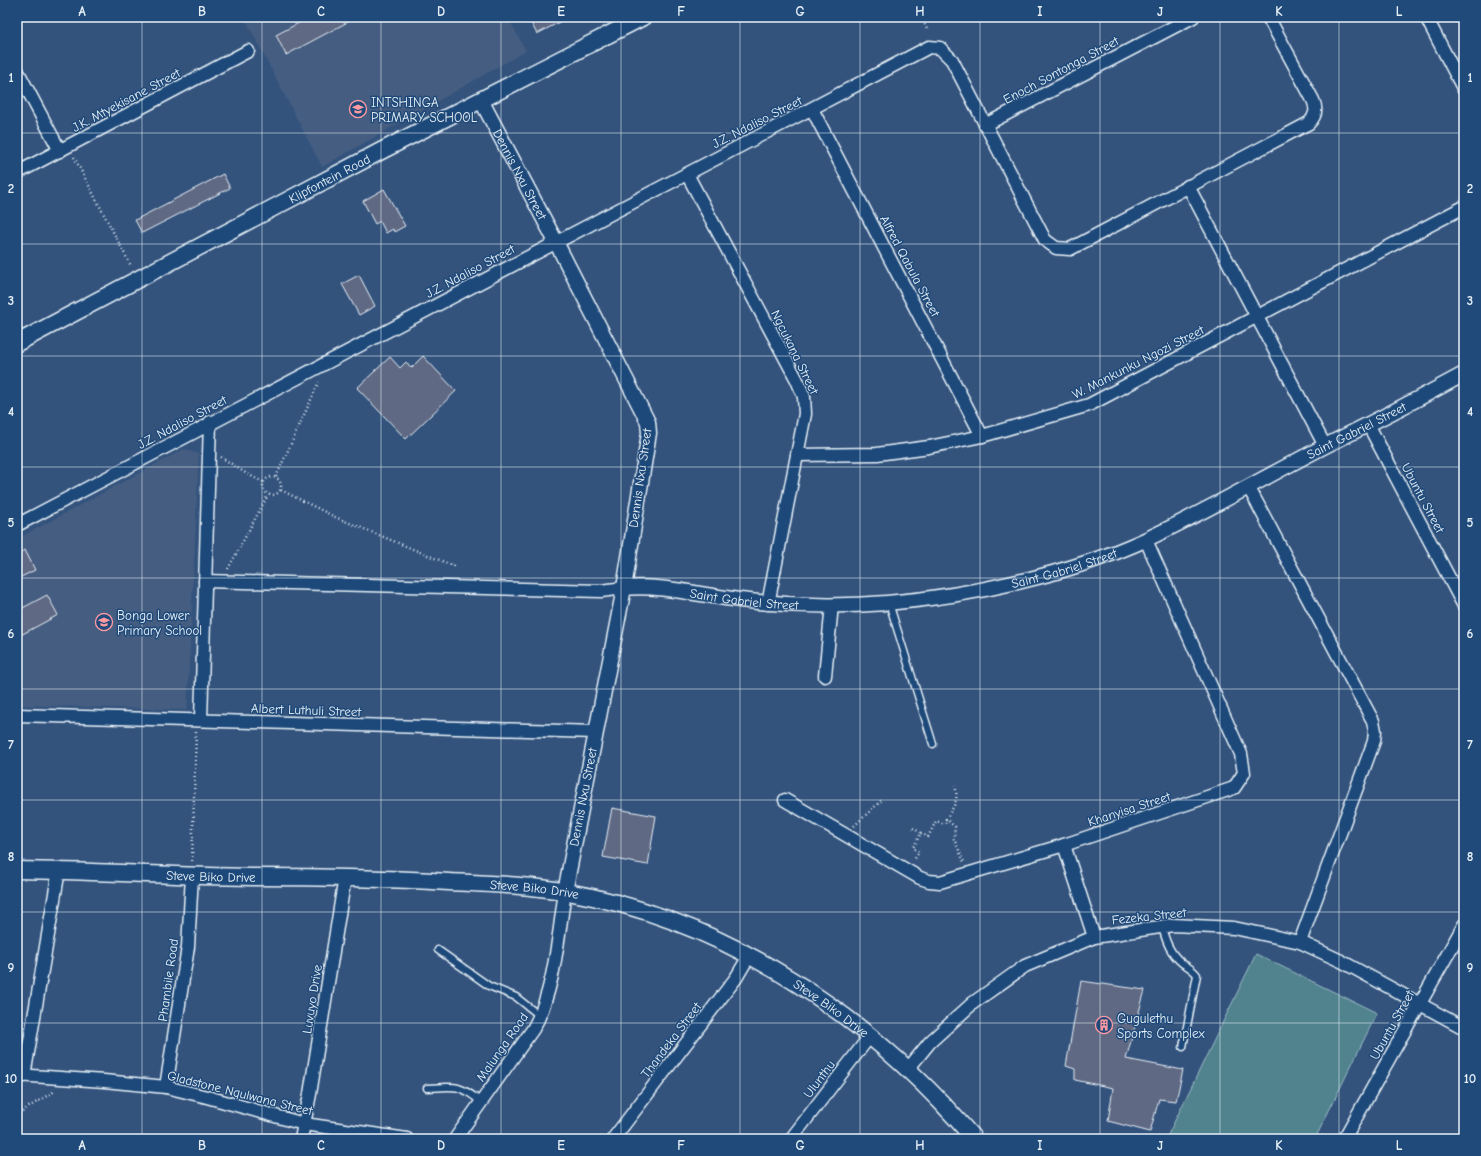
<svg xmlns="http://www.w3.org/2000/svg" width="1481" height="1156" viewBox="0 0 1481 1156" font-family="'Comic Neue',sans-serif">
<rect width="100%" height="100%" fill="#33537d"/>
<filter id="ink" filterUnits="userSpaceOnUse"><feTurbulence type="fractalNoise" baseFrequency=".025" numOctaves="2"/><feDisplacementMap in="SourceGraphic" scale="8" xChannelSelector="R" yChannelSelector="G"/><feConvolveMatrix kernelMatrix="1 2 1 2 8 2 1 2 1" color-interpolation-filters="sRGB"/></filter>
<g filter="url(#ink)">
<g fill="#445d81">
<path d="M244 17H508L526 51 322 167Z"/>
<path d="M184 449 199 454 187 710 17 705V539Z"/>
</g>
<path fill="#51838e" stroke="#9cbac3" d="M1256 954 1377 1013 1315 1139H1166Z"/>
<g fill="#616983" stroke="#e8f1f8">
<path d="M310 17H357L286 55 276 35Z"/>
<path d="M528 17H569L537 34Z"/>
<path d="M223 174 230 188 142 233 135 220Z"/>
<path d="M384 189 405 226 394 232 393 229 386 233 380 221 375 224 363 201Z"/>
<path d="M359 275 375 306 359 315 342 284Z"/>
<path d="M423 356 456 391 406 439 357 388 390 357 400 368 406 362 411 368Z"/>
<path d="M25 550 35 570 17 579V554Z"/>
<path d="M47 595 58 615 17 637V611Z"/>
<path d="M612 808 656 816 648 865 603 857Z"/>
<path d="M1081 981 1145 990 1126 1059 1183 1070 1176 1101 1159 1099 1150 1132 1108 1121 1113 1088 1075 1080V1069L1066 1066Z"/>
</g>
<g fill="none" stroke-linecap="round" stroke-linejoin="round">
<g stroke="#e8f1f8" stroke-width="9">
<g id="service">
<path d="M889 603 933 744"/>
<path d="M1162 927C1166 942 1170 953 1182 963 1188 967 1193 969 1197 975L1183 1047"/>
<path d="M438 950 489 986 516 997 540 1016"/>
<path d="M427 1088C454 1087 459 1083 481 1102"/>
</g>
</g>
<g stroke="#e8f1f8" stroke-width="15">
<g id="minor">
<path d="M1426 17 1464 90"/>
<path d="M17 70 60 151"/>
<path d="M812 109 982 436"/>
<path d="M985 125 1193 17"/>
<path d="M17 173 248 51"/>
<path d="M687 174 797 380 804 397 805 414 768 604"/>
<path d="M1188 186 1325 446"/>
<path d="M1369 426 1464 606"/>
<path d="M797 455 877 454 929 447 982 436 1089 405 1464 207"/>
<path d="M1249 488 1373 721 1375 731 1374 741 1300 942"/>
<path d="M17 525 929 47 940 48 952 60 1045 240 1056 248 1070 249 1309 123C1316 116 1317 109 1313 100L1268 17"/>
<path d="M205 581 601 591 624 588"/>
<path d="M825 676 832 605"/>
<path d="M17 715 595 732"/>
<path d="M201 720 210 422"/>
<path d="M785 800 920 878 929 881 940 882 1064 845 1234 788 1244 773 1241 754 1146 540"/>
<path d="M1064 845 1094 937"/>
<path d="M908 1069 930 1042 973 1003 1025 966 1094 937 1173 925 1234 928 1300 942 1341 961 1464 1028"/>
<path d="M17 1075 104 1081 166 1087 207 1097 304 1124 407 1139"/>
<path d="M24 1076 59 870"/>
<path d="M166 1087 188 947 192 876"/>
<path d="M301 1139 310 1094 345 877"/>
<path d="M455 1139 533 1029C555 990 558 936 565 892"/>
<path d="M613 1139 736 978 749 956"/>
<path d="M791 1139 870 1036"/>
<path d="M1344 1139 1464 925"/>
</g>
</g>
<g stroke="#e8f1f8" stroke-width="17">
<g id="tertiary">
<path id="s1" d="M481 100 556 242 648 422 649 433 624 588 565 892"/>
<path id="s2" d="M624 588C659 584 704 596 740 600 789 606 838 607 887 603 970 596 1071 574 1147 539 1207 511 1265 477 1325 446 1372 423 1418 399 1464 374"/>
</g>
</g>
<g stroke="#e8f1f8" stroke-width="19">
<g id="secondary">
<path id="s3" d="M17 343 381 151 643 17"/>
<path id="s4" d="M17 870C95 871 173 876 251 877 317 877 383 878 449 882 489 884 529 885 568 892 728 921 870 1016 974 1139"/>
</g>
</g>
<g stroke="#e8f1f8" stroke-width="2.5" stroke-dasharray="1 3" stroke-linecap="butt">
<path d="M921 17 928 31"/>
<path d="M74 157 131 266"/>
<path d="M221 457 247 474 263 482"/>
<circle cx="272" cy="486" r="9"/>
<path d="M276 477 319 382"/>
<path d="M281 490 335 517 454 566"/>
<path d="M228 569 268 495"/>
<path d="M955 785C959 801 954 806 946 819L955 827 954 839 964 862"/>
<path d="M854 826 883 799"/>
<path d="M913 828 921 833 913 848 919 852 914 860"/>
<path d="M921 833 928 837 936 821 945 824 946 819"/>
<path d="M192 861 196 732"/>
<path d="M17 1118 24 1110 53 1092 54 1090"/>
</g>
<use href="#service" stroke="#1f4a7a" stroke-width="6"/>
<use href="#minor" stroke="#1f4a7a" stroke-width="12"/>
<use href="#tertiary" stroke="#1f4a7a" stroke-width="14"/>
<use href="#secondary" stroke="#1f4a7a" stroke-width="16"/>
</g>
</g>
<path fill="none" stroke="#e8f1f8" stroke-width="1" stroke-opacity="0.55" d="M142 17V1139M262 17V1139M381 17V1139M501 17V1139M621 17V1139M740 17V1139M860 17V1139M980 17V1139M1100 17V1139M1220 17V1139M1339 17V1139M17 133H1464M17 244H1464M17 356H1464M17 467H1464M17 578H1464M17 689H1464M17 800H1464M17 912H1464M17 1023H1464"/>
<defs>
<g id="school-ring" transform="scale(0.9)"><circle r="9.5" fill="#1f4a7a" stroke="#ff9aa2" stroke-width="1.5"/><path d="M0-5L7-2L0 1L-7-2ZM-4 1L0 2.5L4 1V4Q0 6-4 4Z" fill="#ff9aa2"/></g>
<g id="building-ring" transform="scale(0.9)"><circle r="9.5" fill="#1f4a7a" stroke="#ff9aa2" stroke-width="1.5"/><path d="M-4-6H4V6H1V3H-1V6H-4ZM-2.5-4.3h1.7v1.8h-1.7ZM.8-4.3h1.7v1.8H.8ZM-2.5-1h1.7V.8h-1.7ZM.8-1h1.7V.8H.8Z" fill="#ff9aa2"/></g>
</defs>
<g fill-rule="evenodd">
<use href="#school-ring" x="358" y="109"/>
<use href="#school-ring" x="104" y="622"/>
<use href="#building-ring" x="1104" y="1025"/>
</g>
<g text-anchor="middle" dominant-baseline="central" stroke-width="3" stroke-linejoin="round" paint-order="stroke">
<g font-size="13" fill="#e8f1f8" stroke="#1f4a7a">
<text transform="translate(1061 70) rotate(-28)">Enoch Sontonga Street</text>
<text transform="translate(126 100) rotate(-28)">J.K. Mtyekisane Street</text>
<text transform="translate(757 122) rotate(-27)">J.Z. Ndaliso Street</text>
<text stroke="none"><textPath href="#s1" startOffset="84">Dennis Nxu Street</textPath></text>
<text stroke="none"><textPath href="#s3" startOffset="353">Klipfontein Road</textPath></text>
<text transform="translate(910 266) rotate(62)">Alfred Qabula Street</text>
<text transform="translate(470 271) rotate(-28)">J.Z. Ndaliso Street</text>
<text transform="translate(795 352) rotate(64)">Ngcukana Street</text>
<text transform="translate(1138 362) rotate(-27)">W. Mankunku Ngozi Street</text>
<text transform="translate(182 422) rotate(-28)">J.Z. Ndaliso Street</text>
<text stroke="none"><textPath href="#s2" startOffset="769">Saint Gabriel Street</textPath></text>
<text transform="translate(640 478) rotate(-82)">Dennis Nxu Street</text>
<text transform="translate(1423 498) rotate(62)">Ubuntu Street</text>
<text stroke="none"><textPath href="#s2" startOffset="445">Saint Gabriel Street</textPath></text>
<text stroke="none"><textPath href="#s2" startOffset="121">Saint Gabriel Street</textPath></text>
<text transform="translate(306 710) rotate(2)">Albert Luthuli Street</text>
<text transform="translate(583 797) rotate(-79)">Dennis Nxu Street</text>
<text transform="translate(1129 809) rotate(-18)">Khanyisa Street</text>
<text stroke="none"><textPath href="#s4" startOffset="194">Steve Biko Drive</textPath></text>
<text stroke="none"><textPath href="#s4" startOffset="518">Steve Biko Drive</textPath></text>
<text transform="translate(1149 916) rotate(-6)">Fezeka Street</text>
<text transform="translate(168 980) rotate(-82)">Phambile Road</text>
<text transform="translate(312 999) rotate(-81)">Luvuyo Drive</text>
<text stroke="none"><textPath href="#s4" startOffset="842">Steve Biko Drive</textPath></text>
<text transform="translate(1392 1025) rotate(-61)">Ubuntu Street</text>
<text transform="translate(671 1040) rotate(-53)">Thandeka Street</text>
<text transform="translate(502 1047) rotate(-55)">Malunga Road</text>
<text transform="translate(819 1079) rotate(-53)">Ulunthu</text>
<text transform="translate(240 1093) rotate(14)">Gladstone Nqulwana Street</text>
</g>
<g font-size="13" fill="#e8f1f8" stroke="#1f4a7a" text-anchor="start">
<text x="371" y="102">INTSHINGA<tspan x="371" dy="15">PRIMARY SCHOOL</tspan></text>
<text x="117" y="615">Bonga Lower<tspan x="117" dy="15">Primary School</tspan></text>
<text x="1117" y="1018">Gugulethu<tspan x="1117" dy="15">Sports Complex</tspan></text>
</g>
</g>
<rect width="1481" height="1156" fill="none" stroke="#1f4a7a" stroke-width="44"/>
<rect x="22" y="22" width="1437" height="1112" fill="none" stroke="#e8f1f8" stroke-width="1.5"/>
<g font-size="13" text-anchor="middle" font-weight="bold" fill="#e8f1f8">
<text x="82" y="16">A</text>
<text x="202" y="16">B</text>
<text x="321" y="16">C</text>
<text x="441" y="16">D</text>
<text x="561" y="16">E</text>
<text x="681" y="16">F</text>
<text x="800" y="16">G</text>
<text x="920" y="16">H</text>
<text x="1040" y="16">I</text>
<text x="1160" y="16">J</text>
<text x="1279" y="16">K</text>
<text x="1399" y="16">L</text>
<text x="11" y="82">1</text>
<text x="1470" y="82">1</text>
<text x="11" y="193">2</text>
<text x="1470" y="193">2</text>
<text x="11" y="305">3</text>
<text x="1470" y="305">3</text>
<text x="11" y="416">4</text>
<text x="1470" y="416">4</text>
<text x="11" y="527">5</text>
<text x="1470" y="527">5</text>
<text x="11" y="638">6</text>
<text x="1470" y="638">6</text>
<text x="11" y="749">7</text>
<text x="1470" y="749">7</text>
<text x="11" y="861">8</text>
<text x="1470" y="861">8</text>
<text x="11" y="972">9</text>
<text x="1470" y="972">9</text>
<text x="11" y="1083">10</text>
<text x="1470" y="1083">10</text>
<text x="82" y="1150">A</text>
<text x="202" y="1150">B</text>
<text x="321" y="1150">C</text>
<text x="441" y="1150">D</text>
<text x="561" y="1150">E</text>
<text x="681" y="1150">F</text>
<text x="800" y="1150">G</text>
<text x="920" y="1150">H</text>
<text x="1040" y="1150">I</text>
<text x="1160" y="1150">J</text>
<text x="1279" y="1150">K</text>
<text x="1399" y="1150">L</text>
</g>
</svg>
